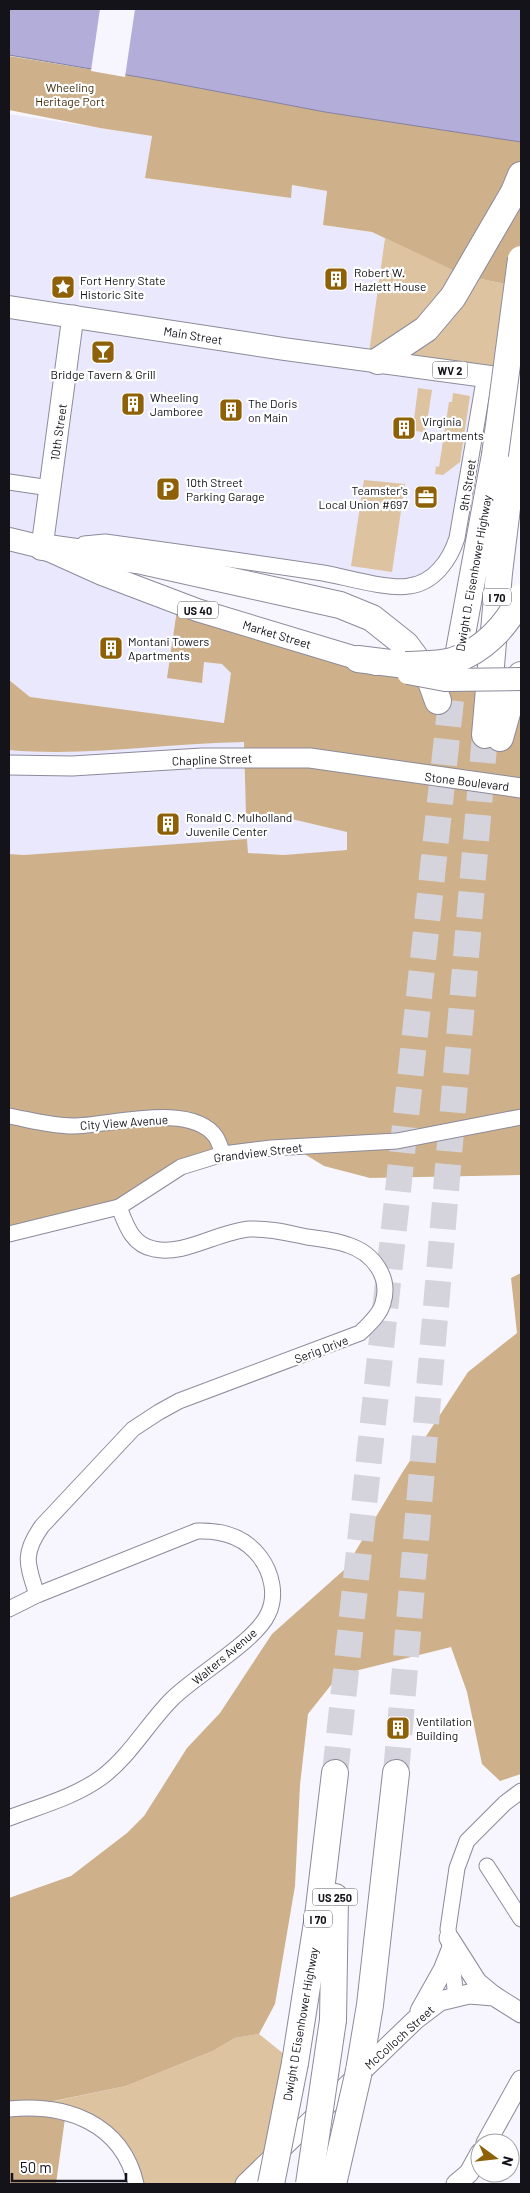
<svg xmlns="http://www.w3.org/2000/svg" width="530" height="2193" viewBox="0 0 530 2193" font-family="Barlow,sans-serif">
<rect width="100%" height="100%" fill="#f7f6fe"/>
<path fill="#eae8fd" d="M9 114 152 136 145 178 290 198 292 185 327 191 323 225 372 232 385 238 369 355 484 368 453 552 408 587 61 546 228 632 454 853 284 855 248 853 247 840 24 855 9 854Z"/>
<g fill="#ddc39f">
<path d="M385 238 465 276 517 286 504 378 368 360Z"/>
<path d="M418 388 432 390 426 429 422 432 416 431 413 427Z"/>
<path d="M453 393 470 396 460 462 443 475 435 474 436 466 439 467 449 402H452Z"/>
<path d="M364 480 405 484 392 572 351 566Z"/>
<path d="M259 2034 295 2063 278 2146 243 2184H136L104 2131 22 2108 126 2086 213 2051 235 2038Z"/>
</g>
<g fill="#ceb18a">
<path d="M9 56 162 81 325 112 521 142V287L465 276 372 232 323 225 327 191 292 185 291 198 145 178 152 136 100 128 9 110Z"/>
<path d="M178 603 358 659 521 675V1175L370 1178 324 1166 293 1147 203 1159 119 1207 9 1234V854L24 855 247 839 248 853 284 855 347 850V832L283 817 246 815 244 742C166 743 87 757 9 750V680L30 697 224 723 231 673 222 664 204 662 202 683 167 678Z"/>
<path d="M521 1273V1774L500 1781 482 1764 467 1692 451 1647 339 1675 308 1714 300 1785 295 1886 275 2004 259 2034 235 2038 213 2051 126 2086 25 2107 66 2111 56 2184H9V1898L71 1876 127 1833 144 1816 187 1748 220 1713 272 1634 345 1569 402 1473 468 1372 517 1333 511 1278Z"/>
</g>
<path fill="#b3add9" stroke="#837fa0" d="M9 9H521V142L325 112 162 81 9 55Z"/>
<path fill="#f7f6fe" d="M100 9H135L125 77 91 71Z"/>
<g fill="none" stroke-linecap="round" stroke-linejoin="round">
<g stroke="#d5d4dc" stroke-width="26" stroke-dasharray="26 13" stroke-linecap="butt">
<path d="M335 1773 452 691"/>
<path d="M396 1773 485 735"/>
</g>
<g stroke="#8c8a9b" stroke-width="17">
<g id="minor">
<path d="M9 482 50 488"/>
<path d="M84 544 105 542C178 552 251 562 323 573 346 577 388 590 409 586 434 583 450 560 457 538L485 375"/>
<path d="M9 1116C30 1120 51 1126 73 1126 109 1126 191 1101 216 1137 219 1142 221 1149 223 1154"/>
<path d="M9 1234 119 1207 181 1167 223 1154 271 1148 397 1141 521 1117"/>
<path d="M37 1595C27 1564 22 1554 42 1526L133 1429 159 1412 179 1401 360 1333C368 1325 380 1315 383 1303 391 1277 373 1253 348 1245 335 1240 320 1239 307 1237 288 1233 269 1228 250 1229 219 1231 184 1256 154 1249 132 1245 126 1225 119 1207"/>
<path d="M9 1609 37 1595 197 1531C222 1530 245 1537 260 1557 272 1573 277 1596 268 1614 256 1641 196 1675 172 1699 148 1723 130 1756 102 1777 75 1797 40 1806 9 1818"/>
<path d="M487 1866 521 1919"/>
<path d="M456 1997 448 1929 457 1868 467 1841 505 1803 521 1791"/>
<path d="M9 2109C66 2103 122 2123 136 2184"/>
</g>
</g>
<g stroke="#8c8a9b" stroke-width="21">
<g id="tertiary">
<path d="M9 765 72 766 202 758H310L521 788"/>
<path d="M449 1938 477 1982 494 1996"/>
<path d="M420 2011 443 1970 451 1950"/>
<path d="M486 2143 521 2080"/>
<path d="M245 2184 415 2020 440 2001 469 1994 494 1996 521 2013"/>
<path d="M456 2184 469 2173 480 2153"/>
</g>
</g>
<g stroke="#8c8a9b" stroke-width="23">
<path id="secondary" d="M42 547 73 316"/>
</g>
<g stroke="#8c8a9b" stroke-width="24">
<g id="primary">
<path d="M9 307 284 349 521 381"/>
<path d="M9 539 42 547 102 574 197 610 376 664"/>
</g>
</g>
<g stroke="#8c8a9b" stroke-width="28">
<g id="motorway">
<path d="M378 361 426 329 453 297 514 192 521 175"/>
<path d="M42 547 142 561 340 605 372 618 406 645 429 676 438 701"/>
<path d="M358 659 406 665"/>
<path d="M454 678 495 455"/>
<path d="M485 735 499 573 521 394"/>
<path d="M500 738 509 706 521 675"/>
<path d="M333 2020 335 1897"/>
<path d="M295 2063 318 1916 335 1773"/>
<path d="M359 2071 370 2005 396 1773"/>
</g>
</g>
<use href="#minor" stroke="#fff" stroke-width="15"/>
<use href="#tertiary" stroke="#fff" stroke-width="19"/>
<use href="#secondary" stroke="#fff" stroke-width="21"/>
<use href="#primary" stroke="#fff" stroke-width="22"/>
<use href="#motorway" stroke="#fff" stroke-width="26"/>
<g stroke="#8c8a9b" stroke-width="24" stroke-linecap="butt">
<path id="primary-bridge" d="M408 673 445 680 521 679"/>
</g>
<g stroke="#8c8a9b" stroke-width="28" stroke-linecap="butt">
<g id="motorway-bridge">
<path d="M495 455 521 259"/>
<path d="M406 665C421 664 438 665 452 661 484 651 507 625 521 597"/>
<path d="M271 2184 295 2063"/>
<path d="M309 2184 333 2020"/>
<path d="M333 2184 359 2071"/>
</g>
</g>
<use href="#primary-bridge" stroke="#fff" stroke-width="22"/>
<use href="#motorway-bridge" stroke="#fff" stroke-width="26"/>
</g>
<defs>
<g id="building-square" transform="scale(1.25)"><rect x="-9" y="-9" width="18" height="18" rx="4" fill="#8e6008" stroke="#fff"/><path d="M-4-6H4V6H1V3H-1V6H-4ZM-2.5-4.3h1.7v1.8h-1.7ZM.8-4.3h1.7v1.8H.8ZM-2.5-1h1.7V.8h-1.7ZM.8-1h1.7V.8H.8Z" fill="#fff"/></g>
<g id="sight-square" transform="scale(1.25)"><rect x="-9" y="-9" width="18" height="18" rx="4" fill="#8e6008" stroke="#fff"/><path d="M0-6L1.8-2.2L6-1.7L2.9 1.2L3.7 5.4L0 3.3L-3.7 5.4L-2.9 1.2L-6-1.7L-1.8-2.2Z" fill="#fff"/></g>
<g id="bar-square" transform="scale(1.25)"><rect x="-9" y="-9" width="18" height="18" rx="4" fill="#8e6008" stroke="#fff"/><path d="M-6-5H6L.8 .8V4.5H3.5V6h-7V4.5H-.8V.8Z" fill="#fff"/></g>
<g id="parking-square" transform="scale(1.25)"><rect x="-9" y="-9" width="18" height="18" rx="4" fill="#8e6008" stroke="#fff"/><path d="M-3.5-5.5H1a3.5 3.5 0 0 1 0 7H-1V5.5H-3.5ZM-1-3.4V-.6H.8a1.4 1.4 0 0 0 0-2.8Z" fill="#fff"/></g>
<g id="office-square" transform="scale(1.25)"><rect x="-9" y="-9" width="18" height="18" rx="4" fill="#8e6008" stroke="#fff"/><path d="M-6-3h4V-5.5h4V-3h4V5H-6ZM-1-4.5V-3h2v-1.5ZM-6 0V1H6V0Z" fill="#fff"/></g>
</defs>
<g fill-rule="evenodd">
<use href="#building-square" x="336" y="279"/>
<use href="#sight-square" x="63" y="287"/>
<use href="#bar-square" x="103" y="352"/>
<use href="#building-square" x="133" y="404"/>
<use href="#building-square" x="231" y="410"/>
<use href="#building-square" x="404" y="428"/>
<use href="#parking-square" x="168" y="489"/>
<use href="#office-square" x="426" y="497"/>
<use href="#building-square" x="111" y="648"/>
<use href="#building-square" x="168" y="824"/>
<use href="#building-square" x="398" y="1728"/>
</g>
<g text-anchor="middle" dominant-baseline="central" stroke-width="4.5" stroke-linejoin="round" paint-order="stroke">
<g fill="#fff" stroke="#5a5a5f" stroke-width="1">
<rect x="432.5" y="361.5" width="35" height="17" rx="4"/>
<rect x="483" y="588.5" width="28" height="17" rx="4"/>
<rect x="178" y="601.5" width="40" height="17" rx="4"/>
<rect x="312.5" y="1888.5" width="45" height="17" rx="4"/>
<rect x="304" y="1910.5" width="28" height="17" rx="4"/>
</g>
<g font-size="11" font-weight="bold" fill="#14131a">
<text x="450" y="370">WV 2</text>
<text x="497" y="597">I 70</text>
<text x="198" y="610">US 40</text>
<text x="335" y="1897">US 250</text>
<text x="318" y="1919">I 70</text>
</g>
<g font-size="12" fill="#422e0d" stroke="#fff">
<text x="70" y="87">Wheeling<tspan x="70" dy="14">Heritage Port</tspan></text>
</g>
<g font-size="12" fill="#14131a" stroke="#fff" text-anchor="start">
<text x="354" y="272">Robert W.<tspan x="354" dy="14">Hazlett House</tspan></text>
<text x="80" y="280">Fort Henry State<tspan x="80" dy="14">Historic Site</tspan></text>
<text x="103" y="374" text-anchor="middle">Bridge Tavern &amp; Grill</text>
<text x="150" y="397">Wheeling<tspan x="150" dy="14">Jamboree</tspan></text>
<text x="248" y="403">The Doris<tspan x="248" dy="14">on Main</tspan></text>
<text x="422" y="421">Virginia<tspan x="422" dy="14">Apartments</tspan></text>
<text x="186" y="482">10th Street<tspan x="186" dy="14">Parking Garage</tspan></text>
<text x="408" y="490" text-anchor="end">Teamster's<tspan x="408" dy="14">Local Union #697</tspan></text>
<text x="128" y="641">Montani Towers<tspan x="128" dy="14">Apartments</tspan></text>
<text x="186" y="817">Ronald C. Mulholland<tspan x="186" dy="14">Juvenile Center</tspan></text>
<text x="416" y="1721">Ventilation<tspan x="416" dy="14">Building</tspan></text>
</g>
<g font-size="12" fill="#14131a" stroke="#fff">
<text transform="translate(193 335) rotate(9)">Main Street</text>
<text transform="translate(58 432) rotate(-82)">10th Street</text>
<text transform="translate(467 485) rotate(-81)">9th Street</text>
<text transform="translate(473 573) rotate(-80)">Dwight D. Eisenhower Highway</text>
<text transform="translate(277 634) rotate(17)">Market Street</text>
<text transform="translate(212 759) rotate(-2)">Chapline Street</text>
<text transform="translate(467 781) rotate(7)">Stone Boulevard</text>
<text transform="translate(124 1122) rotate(-4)">City View Avenue</text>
<text transform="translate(258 1152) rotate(-7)">Grandview Street</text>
<text transform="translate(321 1349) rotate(-21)">Serig Drive</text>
<text transform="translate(224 1656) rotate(-40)">Walters Avenue</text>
<text transform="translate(300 2024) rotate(-80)">Dwight D Eisenhower Highway</text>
<text transform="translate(399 2037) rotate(-42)">McColloch Street</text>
</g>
</g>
<rect width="530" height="2193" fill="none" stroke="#14131a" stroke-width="20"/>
<g transform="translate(495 2158) rotate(105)"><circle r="24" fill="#ffffff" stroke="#a1a1a3"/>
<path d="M0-4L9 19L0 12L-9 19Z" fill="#8e6008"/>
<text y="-8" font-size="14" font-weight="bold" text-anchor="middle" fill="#14131a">N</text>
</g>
<path d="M12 2173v8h114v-8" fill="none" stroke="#14131a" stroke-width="2.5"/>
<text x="20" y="2173" font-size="15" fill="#14131a" stroke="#ffffff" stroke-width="4" paint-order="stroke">50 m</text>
</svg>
